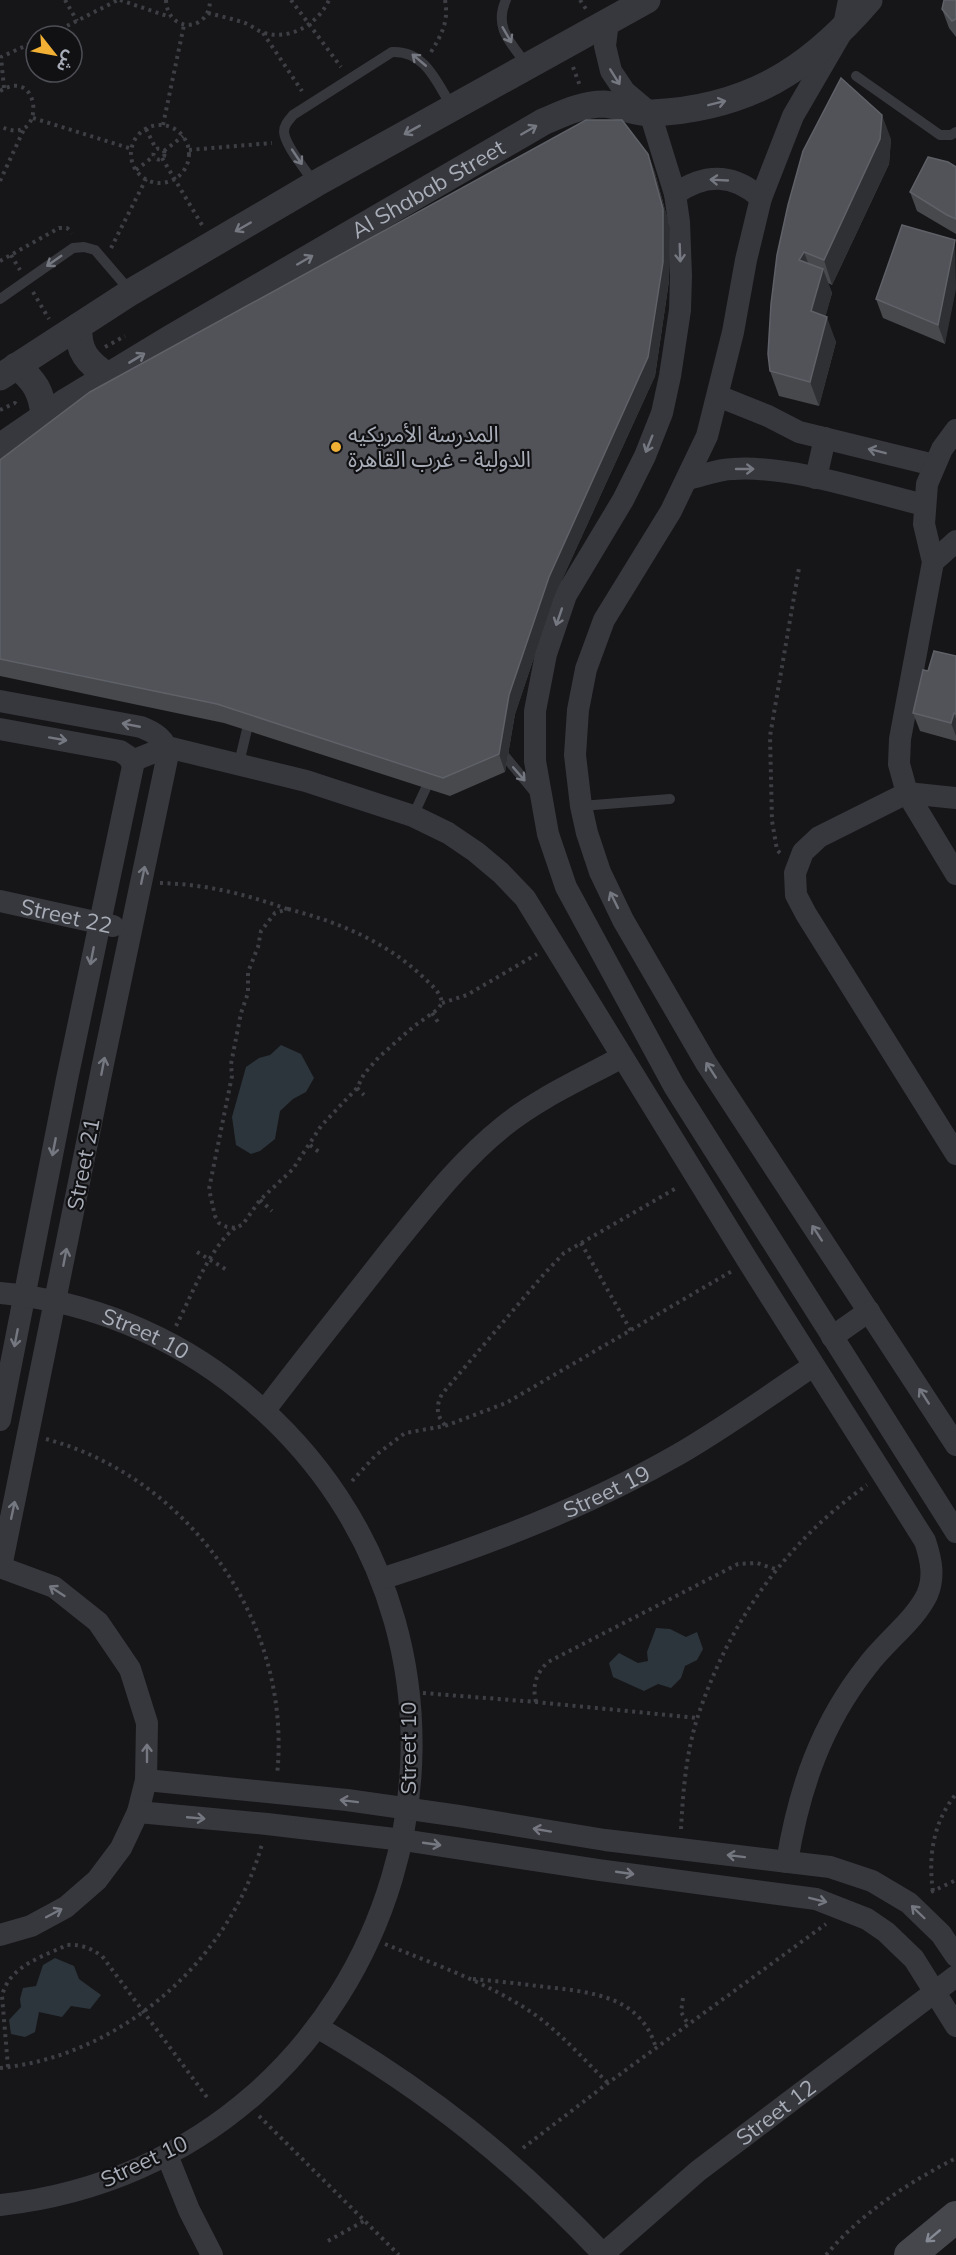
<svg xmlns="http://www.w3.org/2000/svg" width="956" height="2255" viewBox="0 0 956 2255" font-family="Mulish,'Noto Sans Arabic',sans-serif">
<rect width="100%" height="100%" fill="#161618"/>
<g fill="#2c353c">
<path d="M281 1045 301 1054 314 1078 306 1092 293 1099 280 1111 275 1139 260 1151 251 1154 236 1145 232 1117 246 1067 259 1058 270 1055Z"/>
<path d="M656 1628 670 1629 686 1637 697 1632 703 1649 697 1660 685 1666 681 1678 671 1688 658 1684 644 1691 613 1677 609 1663 619 1653 638 1663 648 1661 647 1652Z"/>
<path d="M55 1958 74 1966 79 1979 101 1995 90 2009 71 2006 62 2017 39 2012 35 2032 25 2037 11 2034 9 2020 21 2007 20 1999 23 1988 36 1986 43 1965Z"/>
</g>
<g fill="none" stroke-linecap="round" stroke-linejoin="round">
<g stroke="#3d3f44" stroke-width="4" stroke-dasharray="3 4.5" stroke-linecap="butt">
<path d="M65 0 77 21"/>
<path d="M120 0 170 17"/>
<path d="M166 0C167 33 210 33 210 0"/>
<path d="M291 0 341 67"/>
<path d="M580 0 586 9"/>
<path d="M208 13C220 16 233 19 245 23 251 25 256 30 262 32 289 42 318 24 329 0"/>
<path d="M263 33 302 91"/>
<path d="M47 36 118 0"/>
<path d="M431 52C442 34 449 21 445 0"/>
<path d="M573 67 580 86"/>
<path d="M4 88 1 57 36 41"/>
<path d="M0 91C43 64 46 151 0 126"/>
<path d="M33 118 132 149"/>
<path d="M163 125 184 25"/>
<circle cx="160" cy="154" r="29"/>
<path d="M146 129 156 149"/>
<circle cx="159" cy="154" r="5.5"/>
<path d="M189 150 272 143"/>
<path d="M164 151 183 136"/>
<path d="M162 158 202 225"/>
<path d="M136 170 154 156"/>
<path d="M0 181 25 127"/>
<path d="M111 248 146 179"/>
<path d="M11 255 20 270"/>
<path d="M0 261 59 228H67L72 233"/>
<path d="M33 292 49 319"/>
<path d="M105 347 125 336"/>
<path d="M0 410 15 403 19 406"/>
<path d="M780 853 777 850 772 821 770 736 799 568"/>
<path d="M160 883C204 884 246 894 287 909"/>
<path d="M288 909C338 922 385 941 423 977 431 985 440 991 442 1003L438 1009 413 1027 379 1057 364 1074 357 1088 321 1126 293 1169 260 1200 243 1224 236 1228 227 1227 219 1223 215 1216 209 1189 232 1076 231 1064 241 1013 248 993V972L258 947 261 931 275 913Z"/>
<path d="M442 1003 467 995 537 954"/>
<path d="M432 1013 440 1025"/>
<path d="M357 1088 364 1095"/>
<path d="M310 1145 319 1152"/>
<path d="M260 1200 272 1211"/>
<path d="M581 1243 631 1331"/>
<path d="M197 1252 227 1270"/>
<path d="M176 1326C191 1297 209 1248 235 1228"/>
<path d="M445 1425C436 1416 436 1405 442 1394L544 1274 564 1253 678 1187"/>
<path d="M46 1439C191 1478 293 1625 277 1775"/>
<path d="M352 1481 376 1455 405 1433 445 1426 506 1403 732 1271"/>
<path d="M423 1693 536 1702 697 1718"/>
<path d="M536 1702C532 1686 536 1673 548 1662L738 1564 757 1563 775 1569"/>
<path d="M681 1829C683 1792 686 1752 698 1716 729 1622 786 1542 867 1485"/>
<path d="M933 1891C928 1857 933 1822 956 1794"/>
<path d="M931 1892 956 1880"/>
<path d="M385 1944C436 1965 489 1983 534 2014 561 2033 584 2060 608 2083"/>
<path d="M473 1979C497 1981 522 1984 546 1987 591 1992 641 1996 656 2048"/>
<path d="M683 1998 681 2012 688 2024"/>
<path d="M8 2067 2 1996C9 1966 42 1957 67 1945 81 1944 90 1948 102 1956L209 2100"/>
<path d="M0 2068C121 2056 230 1960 262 1844"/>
<path d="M259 2116 399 2255"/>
<path d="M523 2148 608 2083 826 1924"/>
<path d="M328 2241 364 2221"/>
<path d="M826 2255C861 2213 908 2183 956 2158"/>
</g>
<g stroke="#37383d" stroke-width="10">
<path d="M506 0C493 28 512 44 527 65"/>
<path d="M856 76 940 135H951L956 132"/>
<path d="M314 183C307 171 285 146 284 132 284 125 288 121 293 115L392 52C425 50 437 83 452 107"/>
<path d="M0 299 73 248 84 247 95 250 131 292"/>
<path d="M499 749 537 795"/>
<path d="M239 763 250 717"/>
<path d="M581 806 670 799"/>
<path d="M413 816 432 775"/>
</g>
<g stroke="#37383d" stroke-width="22">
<path d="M849 0 843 30 793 116 761 198 746 260 733 332 707 436 671 511 604 620 586 669 578 710 575 755 581 806 587 833 600 872 623 920 706 1063 956 1445"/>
<path d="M608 21 605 46 611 71 625 92 650 113 675 194 679 222 681 276 680 310 670 376 662 413 645 456 623 500 566 595 546 654 535 711V761L548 834 566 887 674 1086 956 1532"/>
<path d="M675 194C705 173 733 173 761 198"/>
<path d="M718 396 768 416 799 432 934 465"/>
<path d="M956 430 942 449 927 484 924 524 933 562 900 739 899 764 907 793 956 874"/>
<path d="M816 478 825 438"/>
<path d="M688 479C702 476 718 469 733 469 790 465 867 491 924 505"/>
<path d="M933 562 956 541"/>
<path d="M0 701 141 727C154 732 166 739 168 754L103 1064 1 1567"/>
<path d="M0 729 120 751 129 757 133 766 67 1079 0 1420"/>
<path d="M132 761 167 747 306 781 413 816 448 833 476 852 501 873 525 898 748 1261 925 1541C931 1559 935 1577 927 1595 915 1620 885 1642 868 1665 821 1724 799 1789 787 1862"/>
<path d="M956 798 907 793 819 837 803 852 795 873 796 895 806 914 956 1154"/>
<path id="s1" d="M0 901 113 926"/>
<path id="s2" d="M0 1293C88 1301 173 1335 241 1391 559 1649 406 2160 0 2205"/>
<path d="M832 1337 869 1311"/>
<path d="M265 1410C306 1356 349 1303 391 1249 426 1206 460 1161 504 1126 540 1097 582 1079 622 1057"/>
<path d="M0 1567 54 1587 98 1622 130 1669 147 1723 146 1780 138 1812 121 1848 97 1880 66 1907 31 1926 0 1935"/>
<path id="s3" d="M381 1579C484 1546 585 1508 679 1454 725 1427 769 1396 813 1366"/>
<path d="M146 1780 347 1800 459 1816 605 1840 830 1867 872 1881 909 1903 941 1934 956 1956"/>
<path d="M138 1812 267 1824 403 1840 599 1870 816 1899 867 1919 886 1932 914 1959 956 2026"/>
<path d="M317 2027C429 2092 514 2160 603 2254"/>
<path d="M167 2155 189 2210 212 2255"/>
<path id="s4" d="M602 2255 698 2171 956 1976"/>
</g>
<g stroke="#37383d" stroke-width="27">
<path d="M79 326C77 351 88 363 108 376"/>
<path d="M16 366C35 380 42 393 44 416"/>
<path d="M0 377 131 292 315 184 647 0"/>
<path id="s5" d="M0 447 67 401 171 338 543 122C562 114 582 104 604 104 620 105 637 114 653 113 748 108 809 70 869 0"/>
</g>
<path stroke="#45474d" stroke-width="32" d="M910 2255 956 2217"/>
</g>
<g fill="#47494d">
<path d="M956 0V37L949 28 942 9Z"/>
<path d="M891 139 889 164 832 285 828 283 832 293 825 317 836 342 819 406 779 396 770 371 777 255Z"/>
<path d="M648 154 655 173 670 228 669 281 655 376 555 595 515 714 505 772 450 796 224 723 0 676V460Z"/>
<path d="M956 167V234L917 211 910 192Z"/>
<path d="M955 240 945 344 883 318 876 299Z"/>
<path d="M956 656V741L920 731 913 713 928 671Z"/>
</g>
<g fill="#2f3033">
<path d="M882 115 891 139 889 164 832 285 824 260Z"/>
<path d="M648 154 655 173 670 228 669 281 655 376 555 595 515 714 505 772 499 754 509 695 549 577Z"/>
<path d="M955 240 956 289 945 344 938 325Z"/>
<path d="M804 252 813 276 799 260Z"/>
<path d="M823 269 832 293 820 336 811 311Z"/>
<path d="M827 317 836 342 819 406 810 382Z"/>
<path d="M954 713 956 719V736L951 723Z"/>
</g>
<g fill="#525359" stroke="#5f6168" stroke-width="1.5">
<path d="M944 0H956V19L952 21 942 9Z"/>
<path d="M841 78 882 115 880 139 824 260 804 252 799 260 823 269 811 311 827 317 810 382 770 371 768 354 771 304 777 255 788 205 803 151Z"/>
<path d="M586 120H622L648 154 663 209V262L648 357 549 577 509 695 499 754 443 778 217 704 0 659V460L90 392Z"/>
<path d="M928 157 948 162 956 167V219L947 215 910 192Z"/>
<path d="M902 225 955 240 938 325 876 299Z"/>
<path d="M934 651 956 656V714L954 713 951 723 913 713 923 670 928 671Z"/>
</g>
<defs><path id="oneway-shaft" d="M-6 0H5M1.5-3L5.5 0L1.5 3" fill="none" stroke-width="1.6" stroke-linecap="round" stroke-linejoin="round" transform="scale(1.5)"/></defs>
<g stroke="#757881">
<use href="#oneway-shaft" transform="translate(507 35) rotate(60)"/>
<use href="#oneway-shaft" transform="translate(419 60) rotate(-140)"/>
<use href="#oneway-shaft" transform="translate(615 77) rotate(58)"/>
<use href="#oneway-shaft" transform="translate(717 103) rotate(-14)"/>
<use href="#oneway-shaft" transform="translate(412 130) rotate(151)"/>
<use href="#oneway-shaft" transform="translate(529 130) rotate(-30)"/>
<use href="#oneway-shaft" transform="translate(297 157) rotate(56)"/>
<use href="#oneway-shaft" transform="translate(719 180) rotate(-177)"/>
<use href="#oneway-shaft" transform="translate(243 227) rotate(150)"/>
<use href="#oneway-shaft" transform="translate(680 253) rotate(88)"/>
<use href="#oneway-shaft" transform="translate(305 260) rotate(-30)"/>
<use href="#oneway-shaft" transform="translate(54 261) rotate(145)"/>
<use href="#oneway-shaft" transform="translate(137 358) rotate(-31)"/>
<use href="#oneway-shaft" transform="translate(649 444) rotate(112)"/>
<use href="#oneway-shaft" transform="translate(877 451) rotate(-166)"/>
<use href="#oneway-shaft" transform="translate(745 469)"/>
<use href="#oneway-shaft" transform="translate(559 617) rotate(109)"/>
<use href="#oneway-shaft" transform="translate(131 725) rotate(-169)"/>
<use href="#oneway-shaft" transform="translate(58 739) rotate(10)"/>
<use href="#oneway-shaft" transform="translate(519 774) rotate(49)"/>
<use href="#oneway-shaft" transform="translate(143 875) rotate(-78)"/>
<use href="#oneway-shaft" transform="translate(614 900) rotate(-116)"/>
<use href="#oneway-shaft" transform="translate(92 956) rotate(101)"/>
<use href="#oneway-shaft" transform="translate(103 1066) rotate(-79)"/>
<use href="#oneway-shaft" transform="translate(711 1070) rotate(-123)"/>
<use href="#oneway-shaft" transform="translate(54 1147) rotate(101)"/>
<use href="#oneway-shaft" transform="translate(817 1233) rotate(-123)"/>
<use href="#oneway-shaft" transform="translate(65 1257) rotate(-79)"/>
<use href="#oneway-shaft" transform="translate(16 1338) rotate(101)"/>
<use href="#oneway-shaft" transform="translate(924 1396) rotate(-123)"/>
<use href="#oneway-shaft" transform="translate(13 1510) rotate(-78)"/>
<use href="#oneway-shaft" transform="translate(57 1591) rotate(-147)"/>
<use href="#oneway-shaft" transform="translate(147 1753) rotate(-90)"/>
<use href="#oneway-shaft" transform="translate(349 1801) rotate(-173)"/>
<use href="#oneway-shaft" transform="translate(196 1818) rotate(5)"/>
<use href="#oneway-shaft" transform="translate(542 1830) rotate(-170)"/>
<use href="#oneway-shaft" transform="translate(432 1844) rotate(8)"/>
<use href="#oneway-shaft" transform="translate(736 1856) rotate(-173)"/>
<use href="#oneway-shaft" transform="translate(625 1873) rotate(8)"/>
<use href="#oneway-shaft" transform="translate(818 1900) rotate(14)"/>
<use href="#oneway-shaft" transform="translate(918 1912) rotate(-136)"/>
<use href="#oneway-shaft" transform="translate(54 1913) rotate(-28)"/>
</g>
<use stroke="#858993" href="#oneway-shaft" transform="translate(933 2236) rotate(140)"/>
<circle fill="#f2b134" stroke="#111113" stroke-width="2" cx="336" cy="447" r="6"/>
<g text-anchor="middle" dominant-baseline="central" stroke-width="4.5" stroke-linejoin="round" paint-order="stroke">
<g font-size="22" fill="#a8adb8" stroke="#111113">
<text stroke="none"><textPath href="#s5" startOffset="500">Al Shabab Street</textPath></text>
<text stroke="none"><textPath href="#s1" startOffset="68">Street 22</textPath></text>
<text transform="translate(83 1164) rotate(-79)">Street 21</text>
<text stroke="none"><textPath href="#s2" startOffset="152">Street 10</textPath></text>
<text stroke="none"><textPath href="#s3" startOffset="242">Street 19</textPath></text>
<text transform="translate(408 1748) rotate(-90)">Street 10</text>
<text stroke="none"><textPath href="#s4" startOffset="225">Street 12</textPath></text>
<text transform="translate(144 2161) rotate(-25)">Street 10</text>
</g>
<g font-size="22" fill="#a8adb8" stroke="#111113" text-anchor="start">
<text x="348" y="434">المدرسة الأمريكيه<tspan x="348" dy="25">الدولية - غرب القاهرة</tspan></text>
</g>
</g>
<g transform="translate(54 54) rotate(121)"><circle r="28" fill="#111113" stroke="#4d4f55" stroke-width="1.5"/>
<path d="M0-4.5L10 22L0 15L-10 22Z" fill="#f2b134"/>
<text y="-9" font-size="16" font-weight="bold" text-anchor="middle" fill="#a8adb8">ش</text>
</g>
</svg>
